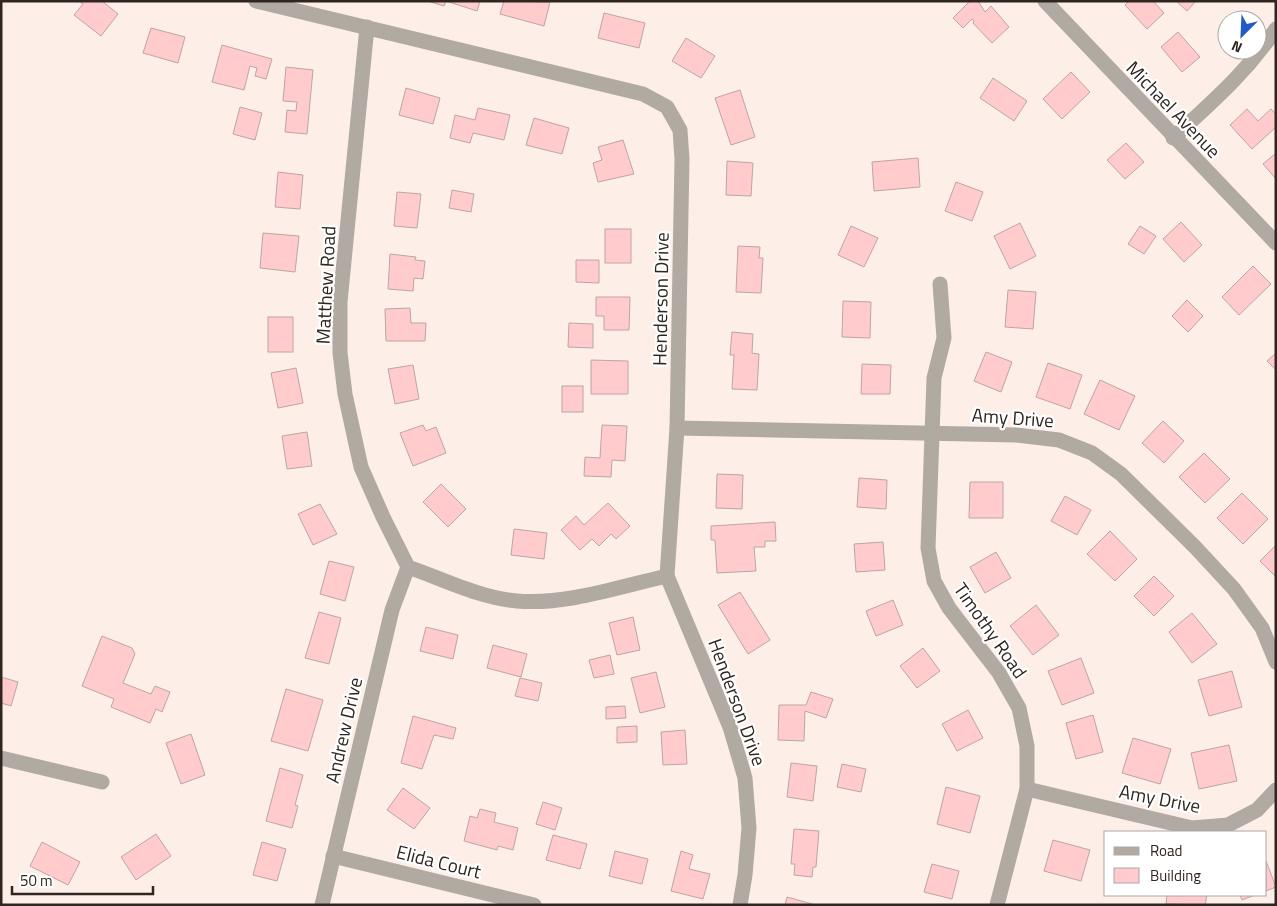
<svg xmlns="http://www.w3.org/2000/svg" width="1277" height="906" viewBox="0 0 1277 906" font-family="'Titillium Web',sans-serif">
<rect width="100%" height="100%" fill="#fdefe8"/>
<g fill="#ffcbcc" stroke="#bea4a5">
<path d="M79 1H102L118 14 101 36 74 15 83 4Z"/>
<path d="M427 1H480L477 11 446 1 444 6Z"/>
<path d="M504 1 550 2 544 26 500 14Z"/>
<path d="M970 1H978L985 12 991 6 1009 27 992 43 973 23 974 21 972 19 963 28 953 18Z"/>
<path d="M1129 1H1153L1164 13 1147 29 1125 5Z"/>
<path d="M1176 1H1196L1187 11Z"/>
<path d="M604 13 645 23 639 48 598 38Z"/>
<path d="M151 28 185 37 178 63 143 53Z"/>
<path d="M1178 32 1200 57 1182 72 1161 47Z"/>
<path d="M686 38 715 56 701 78 672 61Z"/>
<path d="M222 45 272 59 266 79 255 76 257 68 250 66 244 90 212 82Z"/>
<path d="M286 67 313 70 307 134 285 132 287 110 296 111 297 102 283 101Z"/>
<path d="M1071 72 1090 92 1062 119 1043 99Z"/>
<path d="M993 78 1027 101 1014 121 980 98Z"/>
<path d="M406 88 440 98 433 124 399 115Z"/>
<path d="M740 90 755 137 731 145 715 98Z"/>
<path d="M240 107 262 113 255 140 233 134Z"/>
<path d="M478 108 510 115 504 140 473 133 470 143 450 138 455 115 475 120Z"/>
<path d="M1247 109 1258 121 1271 109 1276 114V127L1252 149 1230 125Z"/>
<path d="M534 118 569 128 562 154 526 145Z"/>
<path d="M623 140 634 174 598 182 593 163 602 160 598 147Z"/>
<path d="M1126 143 1144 162 1125 179 1107 160Z"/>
<path d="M1276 153V179L1263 164Z"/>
<path d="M918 158 920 187 874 191 872 162Z"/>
<path d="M727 161 753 163 751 196 726 195Z"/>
<path d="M278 172 303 175 300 209 275 207Z"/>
<path d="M956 182 983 192 972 221 945 211Z"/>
<path d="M452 190 474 194 471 212 449 208Z"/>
<path d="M397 192 421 194 417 228 394 226Z"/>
<path d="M1181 222 1202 245 1184 262 1163 239Z"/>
<path d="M1020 223 1036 256 1010 269 994 236Z"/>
<path d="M851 226 878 238 864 267 838 255Z"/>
<path d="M1140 226 1156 236 1144 254 1128 244Z"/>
<rect x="605" y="229" width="26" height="34"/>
<path d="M263 233 299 236 295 272 260 268Z"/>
<path d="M738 246 760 247 759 258H763L761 293 736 292Z"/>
<path d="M390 254 416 257 415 260 425 261 423 279 414 278 413 291 388 289Z"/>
<path d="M576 260H599V283L576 282Z"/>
<path d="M1253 266 1271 284 1239 315 1222 297Z"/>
<path d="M1008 290 1036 292 1033 329 1005 327Z"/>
<path d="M596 297H630L629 330H604V316H596Z"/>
<path d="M1187 300 1203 316 1188 332 1172 316Z"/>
<path d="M843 301 871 302 870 338 842 337Z"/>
<path d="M410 308 411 323H426L425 341H386L385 309Z"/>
<rect x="268" y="317" width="25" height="35"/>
<path d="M569 323 593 324V348L568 347Z"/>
<path d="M732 332 753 334 752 353 759 354 757 390 732 389 734 355H730Z"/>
<path d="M986 352 1012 362 1001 392 974 381Z"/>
<path d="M1276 353V370L1267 361Z"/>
<path d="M591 360 628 361V394H591Z"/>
<path d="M1048 363 1082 375 1070 409 1036 397Z"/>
<path d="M862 364 891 365 890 394H861Z"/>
<path d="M413 365 419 399 395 404 388 369Z"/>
<path d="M296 368 303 403 278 408 271 373Z"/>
<path d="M1100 380 1135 396 1119 430 1084 414Z"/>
<rect x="562" y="386" width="21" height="26"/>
<path d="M1163 421 1184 441 1164 463 1142 443Z"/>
<path d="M423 425 426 431 436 427 446 453 413 466 400 433Z"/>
<path d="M602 425 627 426 625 461 612 460 611 477 584 476 585 457 600 458Z"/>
<path d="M307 432 312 466 287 469 282 436Z"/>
<path d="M1204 453 1230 479 1205 503 1179 477Z"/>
<path d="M717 474 743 475 742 509 716 508Z"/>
<path d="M859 478 887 480 886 509 857 507Z"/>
<path d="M970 482H1003V518H969Z"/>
<path d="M441 484 466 509 448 527 423 502Z"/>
<path d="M1242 493 1268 519 1243 544 1217 518Z"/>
<path d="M1065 496 1091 510 1077 535 1051 521Z"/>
<path d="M608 503 630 526 616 539 611 534 599 546 592 539 580 550 561 530 576 516 584 525Z"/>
<path d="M320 504 337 534 313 545 298 514Z"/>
<path d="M775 522 776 541H765V547H754L756 571 717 573 715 540H711V526Z"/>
<path d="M514 529 547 533 544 559 511 555Z"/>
<path d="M1110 531 1137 559 1115 581 1087 554Z"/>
<path d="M883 542 885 570 856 572 854 544Z"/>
<path d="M1276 545V577L1260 561Z"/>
<path d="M996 552 1011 578 985 593 970 567Z"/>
<path d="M329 561 354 567 345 601 320 594Z"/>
<path d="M1154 576 1174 596 1154 616 1134 596Z"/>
<path d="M740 592 770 640 748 654 718 605Z"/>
<path d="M893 600 903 625 876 636 866 611Z"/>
<path d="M1036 605 1059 635 1033 655 1010 626Z"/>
<path d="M319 612 341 618 329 664 305 658Z"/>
<path d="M1192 613 1217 644 1192 663 1169 632Z"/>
<path d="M633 617 640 650 617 655 609 623Z"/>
<path d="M426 627 458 635 453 659 420 651Z"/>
<path d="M102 636 132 648 135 654 123 683 151 694 155 686 170 692 162 712 156 709 150 723 111 707 114 699 82 686Z"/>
<path d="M493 645 527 654 521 677 487 668Z"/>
<path d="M923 648 940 671 917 688 900 666Z"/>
<path d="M610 655 614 674 594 678 589 660Z"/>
<path d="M1081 658 1094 693 1062 705 1048 671Z"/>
<path d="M1232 671 1242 707 1209 716 1198 680Z"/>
<path d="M656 672 665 707 640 713 631 678Z"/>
<path d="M1 677 18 682 11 706 1 703Z"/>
<path d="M520 678 542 683 538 701 515 696Z"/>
<path d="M286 689 323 700 308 751 271 741Z"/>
<path d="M811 692 833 699 826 718 805 711 804 741 778 740 779 705H806Z"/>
<path d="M625 706 626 718 606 719V707Z"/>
<path d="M968 710 983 738 957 751 942 724Z"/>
<path d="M1093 715 1103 752 1076 759 1066 723Z"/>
<path d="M413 716 456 728 453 739 434 735 422 769 401 763Z"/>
<path d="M637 726V742L617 743V727Z"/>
<path d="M685 730 687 764 663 765 661 732Z"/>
<path d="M191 734 205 775 181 784 166 743Z"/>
<path d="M1133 738 1171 749 1160 784 1122 773Z"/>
<path d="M1229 745 1237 781 1199 789 1191 753Z"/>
<path d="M791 763 817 766 813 801 787 797Z"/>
<path d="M842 764 866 769 861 792 837 787Z"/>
<path d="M280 768 303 775 295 805 298 806 292 828 266 821Z"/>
<path d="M946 787 980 796 970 833 937 824Z"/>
<path d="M403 788 430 808 414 829 387 810Z"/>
<path d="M543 802 562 808 555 830 536 824Z"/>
<path d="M480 809 496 813 494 822 518 828 513 850 498 846 497 850 464 841 470 816 477 818Z"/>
<path d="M794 829 819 831 816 867H813L812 877 794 875 795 864H791Z"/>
<path d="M156 834 171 856 136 880 121 857Z"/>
<path d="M553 835 587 844 580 869 546 860Z"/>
<path d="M1053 840 1090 850 1081 881 1044 871Z"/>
<path d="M42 842 80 862 68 885 30 866Z"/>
<path d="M262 842 286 849 277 881 253 875Z"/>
<path d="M615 851 648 859 642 884 609 876Z"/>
<path d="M681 851 693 855 689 869 710 874 703 899 671 891Z"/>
<path d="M1266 861 1276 887 1266 891Z"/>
<path d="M932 864 959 871 952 899 924 892Z"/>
<path d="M1167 895H1207L1205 905 1166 904Z"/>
<path d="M1240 895H1255L1242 900Z"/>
<path d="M787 897 812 904V905H785Z"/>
</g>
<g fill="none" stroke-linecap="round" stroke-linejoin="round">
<g stroke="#b1aaa2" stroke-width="15">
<path d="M256 1 643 94 667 107 680 130 682 159 677 428 667 576 730 727 745 778 749 828 745 875 740 905"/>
<path d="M1045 1 1276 243"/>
<path d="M367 27 340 302V353L345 394 361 467 383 517 408 567C443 579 480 598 517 601 567 605 618 587 667 576"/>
<path d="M1173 138C1213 101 1245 74 1276 29"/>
<path d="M940 284 944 338 934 378 928 548 934 581 949 608 999 673 1019 708 1027 746V789L997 905"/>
<path d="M677 428 1016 435 1059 440 1092 453 1121 474 1195 547 1234 589 1262 628 1276 662"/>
<path d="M1 758 102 782"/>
<path d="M1027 789 1192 828 1228 825 1257 810 1276 790"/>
<path d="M333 856 534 905"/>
<path d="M322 905 392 610 408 567"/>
</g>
</g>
<g text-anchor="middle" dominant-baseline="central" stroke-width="4.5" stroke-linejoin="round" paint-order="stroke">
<g font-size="19" fill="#2f2622" stroke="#fff">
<text transform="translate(1174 109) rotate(46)">Michael Avenue</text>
<text transform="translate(325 285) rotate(-87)">Matthew Road</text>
<text transform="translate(660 299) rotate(-89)">Henderson Drive</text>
<text transform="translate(1013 417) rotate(4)">Amy Drive</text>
<text transform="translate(991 630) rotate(55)">Timothy Road</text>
<text transform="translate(738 702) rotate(70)">Henderson Drive</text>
<text transform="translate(343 730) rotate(-77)">Andrew Drive</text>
<text transform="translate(1160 798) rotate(11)">Amy Drive</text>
<text transform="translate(439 861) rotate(14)">Elida Court</text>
</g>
</g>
<rect width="1277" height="906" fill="none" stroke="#2f2622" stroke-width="5"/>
<rect x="1104" y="831" width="162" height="65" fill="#ffffff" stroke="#aca8a7"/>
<rect x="1114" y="847" width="25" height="8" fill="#b1aaa2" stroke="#aca8a7"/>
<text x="1150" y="856" font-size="15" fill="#2f2622">Road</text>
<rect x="1114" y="868" width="25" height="15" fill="#ffcbcc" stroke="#aca8a7"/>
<text x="1150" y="881" font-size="15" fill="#2f2622">Building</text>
<g transform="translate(1242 35) rotate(204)"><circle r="24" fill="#ffffff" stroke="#aca8a7"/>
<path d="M0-4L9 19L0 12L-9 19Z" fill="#245ac8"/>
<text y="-8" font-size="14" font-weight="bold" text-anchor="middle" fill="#2f2622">N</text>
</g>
<path d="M12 886v8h141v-8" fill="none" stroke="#2f2622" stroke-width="2.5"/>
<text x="20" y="886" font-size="15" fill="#2f2622" stroke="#ffffff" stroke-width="4" paint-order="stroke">50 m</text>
</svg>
